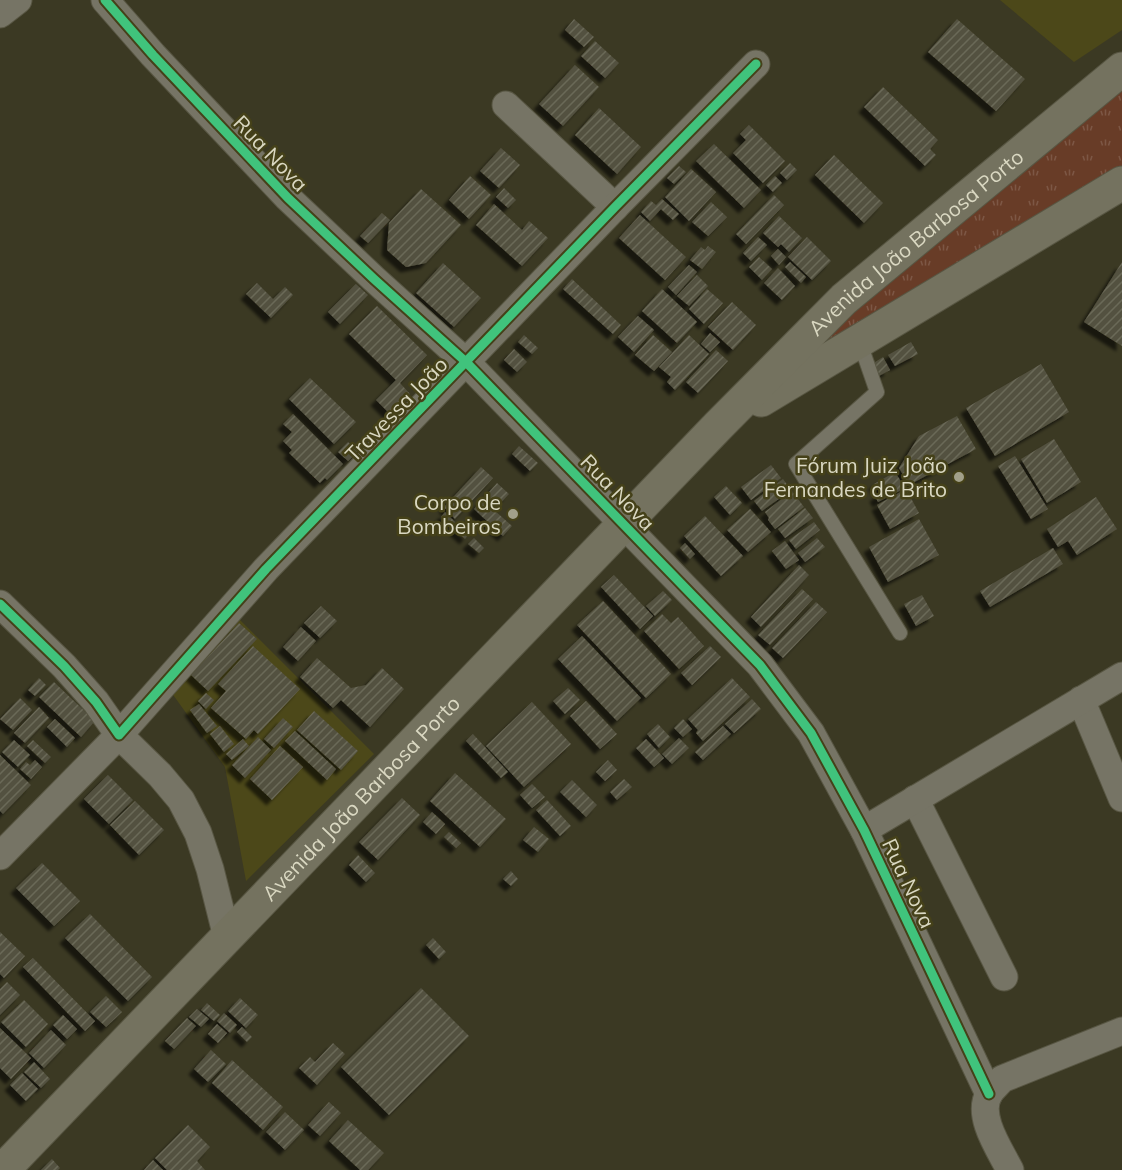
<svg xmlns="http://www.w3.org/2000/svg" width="1122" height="1170" viewBox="0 0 1122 1170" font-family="Mulish,sans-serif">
<defs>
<pattern id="park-tufts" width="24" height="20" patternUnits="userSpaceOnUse" patternTransform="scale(1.5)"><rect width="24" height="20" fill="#683c27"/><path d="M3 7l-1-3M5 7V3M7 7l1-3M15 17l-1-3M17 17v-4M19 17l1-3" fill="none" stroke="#7d5745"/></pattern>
<pattern id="building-hatch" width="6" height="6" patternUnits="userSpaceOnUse" patternTransform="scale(1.5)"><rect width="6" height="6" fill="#53513f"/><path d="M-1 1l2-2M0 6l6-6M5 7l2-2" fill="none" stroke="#6b6959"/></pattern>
<filter id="shadow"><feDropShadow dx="-5.5" dy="5.5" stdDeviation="1.5" flood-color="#0009"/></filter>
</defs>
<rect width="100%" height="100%" fill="#3b3923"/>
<g fill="#4c4819">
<path d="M1000 0H1122V30L1074 62Z"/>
<path d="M238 618 374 754 246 881 225 767 171 692Z"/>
</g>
<path fill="url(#park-tufts)" d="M1122 90V167L772 381Z"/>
<g fill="url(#building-hatch)" filter="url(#shadow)">
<path d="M574 19 594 37 584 47 565 30Z"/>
<path d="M957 19 1025 79 996 111 928 52Z"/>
<path d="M595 41 619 63 605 78 581 56Z"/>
<path d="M575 65 599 87 563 126 539 104Z"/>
<path d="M883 87 938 140 930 149 936 155 925 166 864 107Z"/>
<path d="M599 108 641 147 617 174 575 135Z"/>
<path d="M749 125 785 161 763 183 733 153 746 140 740 134Z"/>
<path d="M714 144 761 190 744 208 696 161Z"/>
<path d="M501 148 520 165 499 188 480 171Z"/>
<path d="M834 155 883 203 864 223 815 175Z"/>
<path d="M790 163 797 170 787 180 780 173Z"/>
<path d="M679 166 686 172 674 184 667 178Z"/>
<path d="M691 169 716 192 689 221 665 197Z"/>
<path d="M470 176 491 195 469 219 449 200Z"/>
<path d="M775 176 782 183 773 192 766 185Z"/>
<path d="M504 188 516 200 508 208 496 197Z"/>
<path d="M421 189 461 225 426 263 406 267 387 250 389 223Z"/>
<path d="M774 195 784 205 746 244 736 234Z"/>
<path d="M662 199 679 214 673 220 661 209 650 221 641 212 651 201 656 205Z"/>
<path d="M711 202 727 217 708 236 692 222Z"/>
<path d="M494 204 522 230 529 221 548 238 522 266 476 225Z"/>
<path d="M382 213 390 220 368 243 360 236Z"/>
<path d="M640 215 686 257 665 280 619 238Z"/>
<path d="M779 216 802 238 789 252 781 244 778 247 763 233Z"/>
<path d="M758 237 767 245 751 261 743 253Z"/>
<path d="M807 237 831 261 812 280 788 257Z"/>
<path d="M708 246 716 252 702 269 690 260 701 247 705 250Z"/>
<path d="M778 249 786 257 779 265 771 256Z"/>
<path d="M759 257 772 269 762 280 749 267Z"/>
<path d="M790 262 806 277 801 283 785 267Z"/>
<path d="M1122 262V346L1084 322Z"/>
<path d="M443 263 481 298 454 327 416 293Z"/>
<path d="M689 265 697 272 676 295 668 287Z"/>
<path d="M778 268 795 286 782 300 764 283Z"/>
<path d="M697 275 708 286 689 306 677 296Z"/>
<path d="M572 279 621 325 613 334 563 289Z"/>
<path d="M257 283 273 299 285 287 293 295 271 318 246 294Z"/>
<path d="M356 284 368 295 340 324 328 312Z"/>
<path d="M662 289 697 322 677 343 642 311Z"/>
<path d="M707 289 723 303 704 324 689 309Z"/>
<path d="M732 302 756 325 733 350 708 327Z"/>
<path d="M377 306 427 355 400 383 410 394 390 414 376 400 396 380 349 334Z"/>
<path d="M638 316 654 330 634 352 618 337Z"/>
<path d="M710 333 720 342 710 352 701 344Z"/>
<path d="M524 335 538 348 532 354 518 342Z"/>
<path d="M653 335 672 352 654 371 635 355Z"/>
<path d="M689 335 709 354 675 390 667 382 671 377 659 367Z"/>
<path d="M911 342 918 354 895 366 888 355Z"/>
<path d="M514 349 527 362 517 372 504 360Z"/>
<path d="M716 350 728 361 698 393 686 382Z"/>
<path d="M883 357 890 370 879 376 872 364Z"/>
<path d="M1041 364 1069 412 995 456 966 408Z"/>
<path d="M310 378 356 422 334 444 289 399Z"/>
<path d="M293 414 343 464 327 480 325 478 320 483 289 453 292 450 283 441 292 432 283 424Z"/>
<path d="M957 416 976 449 909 485 899 468 919 436Z"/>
<path d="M1054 439 1081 482 1047 503 1021 459Z"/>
<path d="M348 442 358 451 348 461 338 452Z"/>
<path d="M519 446 538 463 530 471 512 454Z"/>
<path d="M1015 456 1048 509 1031 519 998 466Z"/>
<path d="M771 465 781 478 751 500 741 487Z"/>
<path d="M481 467 493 478 455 519 444 507Z"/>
<path d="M895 472 905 488 878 502 875 496 880 493 874 484Z"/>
<path d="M783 479 791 490 762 511 754 501Z"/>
<path d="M497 483 509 494 494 510 512 526 503 536 474 509Z"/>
<path d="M726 486 742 503 730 515 714 497Z"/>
<path d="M906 489 919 513 890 529 877 505Z"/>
<path d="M792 491 804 507 775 529 768 520 769 518 765 512Z"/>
<path d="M1096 497 1117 529 1077 555 1068 541 1058 547 1047 529Z"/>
<path d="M805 508 813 518 785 538 778 529Z"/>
<path d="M750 509 771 532 748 552 727 530Z"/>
<path d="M445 512 455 522 451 527 441 517Z"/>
<path d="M705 516 743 556 721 576 684 536Z"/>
<path d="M919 519 939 555 888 582 869 547Z"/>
<path d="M814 522 820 530 796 549 789 540Z"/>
<path d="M459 524 469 534 465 539 454 529Z"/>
<path d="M474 538 484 548 479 553 468 544Z"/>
<path d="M817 538 825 547 805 562 798 553Z"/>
<path d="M785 541 799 560 786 569 772 551Z"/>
<path d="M685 543 695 554 690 559 680 548Z"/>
<path d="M1053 548 1063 564 990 607 980 591Z"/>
<path d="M799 565 809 575 761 627 751 617Z"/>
<path d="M614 575 653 616 640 629 601 587Z"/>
<path d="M802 589 813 599 770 645 758 635Z"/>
<path d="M663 591 672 600 655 616 646 606Z"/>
<path d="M922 595 934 616 916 626 904 604Z"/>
<path d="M603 601 671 674 646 698 577 625Z"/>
<path d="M816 602 827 612 783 658 772 648Z"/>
<path d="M321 606 337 621 320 638 304 623Z"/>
<path d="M662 614 671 623 678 617 704 646 679 669 644 631Z"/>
<path d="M239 623 257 639 208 691 191 675Z"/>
<path d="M301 627 316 641 298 661 283 647Z"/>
<path d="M582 636 641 698 617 721 558 659Z"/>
<path d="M253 646 300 689 258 734 254 730 246 739 211 708 226 691 218 684Z"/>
<path d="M710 646 721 657 692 685 681 673Z"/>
<path d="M317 658 351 688 366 685 382 668 404 689 370 727 341 700 333 708 300 677Z"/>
<path d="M39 678 46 685 35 696 28 690Z"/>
<path d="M732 678 750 697 703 741 696 733 698 730 688 719Z"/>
<path d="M54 682 95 721 81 737 39 697Z"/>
<path d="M568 688 580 700 565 714 553 701Z"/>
<path d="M206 693 214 700 206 709 198 701Z"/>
<path d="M20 698 32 710 13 730 0 719Z"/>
<path d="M752 699 761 709 734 733 725 724Z"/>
<path d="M586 701 617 734 600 749 570 716Z"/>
<path d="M532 702 571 744 524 787 486 746Z"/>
<path d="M199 704 217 726 207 733 190 710Z"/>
<path d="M39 707 49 718 25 743 14 733Z"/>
<path d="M314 711 358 751 341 770 297 730Z"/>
<path d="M283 718 293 727 274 748 264 739Z"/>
<path d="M55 719 75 738 67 747 47 727Z"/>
<path d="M683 719 692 729 683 737 674 728Z"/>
<path d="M658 724 670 737 659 748 647 734Z"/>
<path d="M220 726 234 744 224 752 210 734Z"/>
<path d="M723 726 731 734 703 760 695 752Z"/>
<path d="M295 731 336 769 327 780 285 741Z"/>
<path d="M473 734 508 772 501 778 466 741Z"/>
<path d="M258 737 271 750 245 778 232 765Z"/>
<path d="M679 738 689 748 672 764 662 754Z"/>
<path d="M243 739 249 746 232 760 226 754Z"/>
<path d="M646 739 664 758 654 767 636 748Z"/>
<path d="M14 740 30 755 18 767 2 752Z"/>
<path d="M33 740 51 757 45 763 27 746Z"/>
<path d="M280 746 303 767 272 800 250 779Z"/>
<path d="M0 755 31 785 3 814 0 811Z"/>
<path d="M35 760 42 767 31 779 20 769 26 762 30 765Z"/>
<path d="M608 760 617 770 605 781 596 772Z"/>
<path d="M455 773 506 819 480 847 430 801Z"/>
<path d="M108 775 133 800 109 824 84 799Z"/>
<path d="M624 779 632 787 617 800 610 792Z"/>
<path d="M572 780 597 805 586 817 560 792Z"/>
<path d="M532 784 545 797 532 808 520 795Z"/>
<path d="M402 798 420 815 378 860 359 842Z"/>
<path d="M547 800 571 826 560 836 536 810Z"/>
<path d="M135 801 164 830 139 855 110 825Z"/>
<path d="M432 812 445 824 436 834 423 822Z"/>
<path d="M534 827 549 839 538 852 523 840Z"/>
<path d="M449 832 461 843 456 848 444 837Z"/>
<path d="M358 855 375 873 366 882 349 865Z"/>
<path d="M42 863 80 901 54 926 16 888Z"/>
<path d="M511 871 518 879 511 886 503 879Z"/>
<path d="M90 914 152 977 128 1001 65 938Z"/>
<path d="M0 932 25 956 4 978 0 974Z"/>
<path d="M433 938 446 952 439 959 426 945Z"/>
<path d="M33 958 95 1021 85 1031 23 967Z"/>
<path d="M7 982 20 995 0 1015V989Z"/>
<path d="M421 988 469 1036 389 1115 341 1067Z"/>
<path d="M106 996 122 1012 106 1027 90 1012Z"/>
<path d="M240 998 258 1015 246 1028 228 1011Z"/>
<path d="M24 1000 48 1024 26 1047 1 1022Z"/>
<path d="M207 1003 220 1015 214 1021 201 1010Z"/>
<path d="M197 1009 209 1019 201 1027 189 1017Z"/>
<path d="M224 1013 237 1025 230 1033 217 1021Z"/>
<path d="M63 1015 77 1029 67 1039 53 1025Z"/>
<path d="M187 1018 196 1026 174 1049 165 1041Z"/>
<path d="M217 1024 227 1033 218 1043 208 1034Z"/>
<path d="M242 1027 252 1037 247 1042 237 1032Z"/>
<path d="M0 1028 31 1058 11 1079 0 1068Z"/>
<path d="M51 1030 66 1045 44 1068 29 1053Z"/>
<path d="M333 1043 345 1054 317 1085 299 1068 310 1057 315 1062Z"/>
<path d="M211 1050 226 1064 208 1082 194 1069Z"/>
<path d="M232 1060 283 1107 263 1130 212 1083Z"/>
<path d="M34 1062 50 1079 41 1088 24 1072Z"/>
<path d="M22 1073 38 1089 26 1101 10 1085Z"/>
<path d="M329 1102 341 1113 320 1136 308 1125Z"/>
<path d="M285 1112 304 1130 285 1150 266 1132Z"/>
<path d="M348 1120 384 1153 368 1170H360L329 1141Z"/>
<path d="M188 1125 210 1147 197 1161 205 1170H167L155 1158Z"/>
<path d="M52 1159 60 1168 58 1170H41Z"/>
<path d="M153 1160 163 1170H144Z"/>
</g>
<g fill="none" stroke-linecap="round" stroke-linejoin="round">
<g stroke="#585643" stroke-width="16">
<path id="service" d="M859 340 877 392 796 464 900 633"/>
</g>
<g stroke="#585643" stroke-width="29">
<g id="minor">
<path d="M105 0 153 55 288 198 374 279 466 362 760 665 811 733 864 830 989 1094"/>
<path d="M0 14 18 0"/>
<path d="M506 105 615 207"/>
<path d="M0 604 64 666 96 702 119 735 266 569 615 207 756 64"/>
<path d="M1081 700 1122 798"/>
<path d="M915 799 1004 977"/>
<path d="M864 830 1122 676"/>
<path d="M0 856 119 735 160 775 181 800 198 833 210 869 227 937"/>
<path d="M1010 1170C1000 1150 976 1116 989 1094 992 1089 998 1084 1002 1079L1122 1031"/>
</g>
</g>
<g stroke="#585643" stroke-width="35">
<g id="primary">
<path d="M761 400 1122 183"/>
<path id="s1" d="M3 1170 718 426 844 299 1122 69"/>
</g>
</g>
<use href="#service" stroke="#767465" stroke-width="14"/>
<use href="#minor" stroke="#767465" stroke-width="27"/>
<use href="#primary" stroke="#74725f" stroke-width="33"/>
<g stroke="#454119" stroke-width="13">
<g id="cycleway">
<path d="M105 0 153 55 288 198 374 279 466 362 760 665 811 733 864 830 989 1094"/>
<path d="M0 604 64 666 96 702 119 735 266 569 615 207 756 64"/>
</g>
</g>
<use href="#cycleway" stroke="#40c37c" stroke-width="9"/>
</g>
<g fill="#a2a08a" stroke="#454119" stroke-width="2">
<circle cx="959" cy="477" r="6"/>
<circle cx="513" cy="514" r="6"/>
</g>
<g text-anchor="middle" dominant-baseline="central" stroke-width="5" stroke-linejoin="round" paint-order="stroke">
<g font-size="21" fill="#dad8c2" stroke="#454119">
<text transform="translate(271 153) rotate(46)">Rua Nova</text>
<text stroke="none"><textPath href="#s1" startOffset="1302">Avenida João Barbosa Porto</textPath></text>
<text transform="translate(396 409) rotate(-46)">Travessa João</text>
<text transform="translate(618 492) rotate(46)">Rua Nova</text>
<text stroke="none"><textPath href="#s1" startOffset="516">Avenida João Barbosa Porto</textPath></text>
<text transform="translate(909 883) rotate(65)">Rua Nova</text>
</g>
<g font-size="21" fill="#dad8c2" stroke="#454119" text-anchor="end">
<text x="947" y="465">Fórum Juiz João<tspan x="947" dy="24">Fernandes de Brito</tspan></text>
<text x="501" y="502">Corpo de<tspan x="501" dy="24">Bombeiros</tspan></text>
</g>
</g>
</svg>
